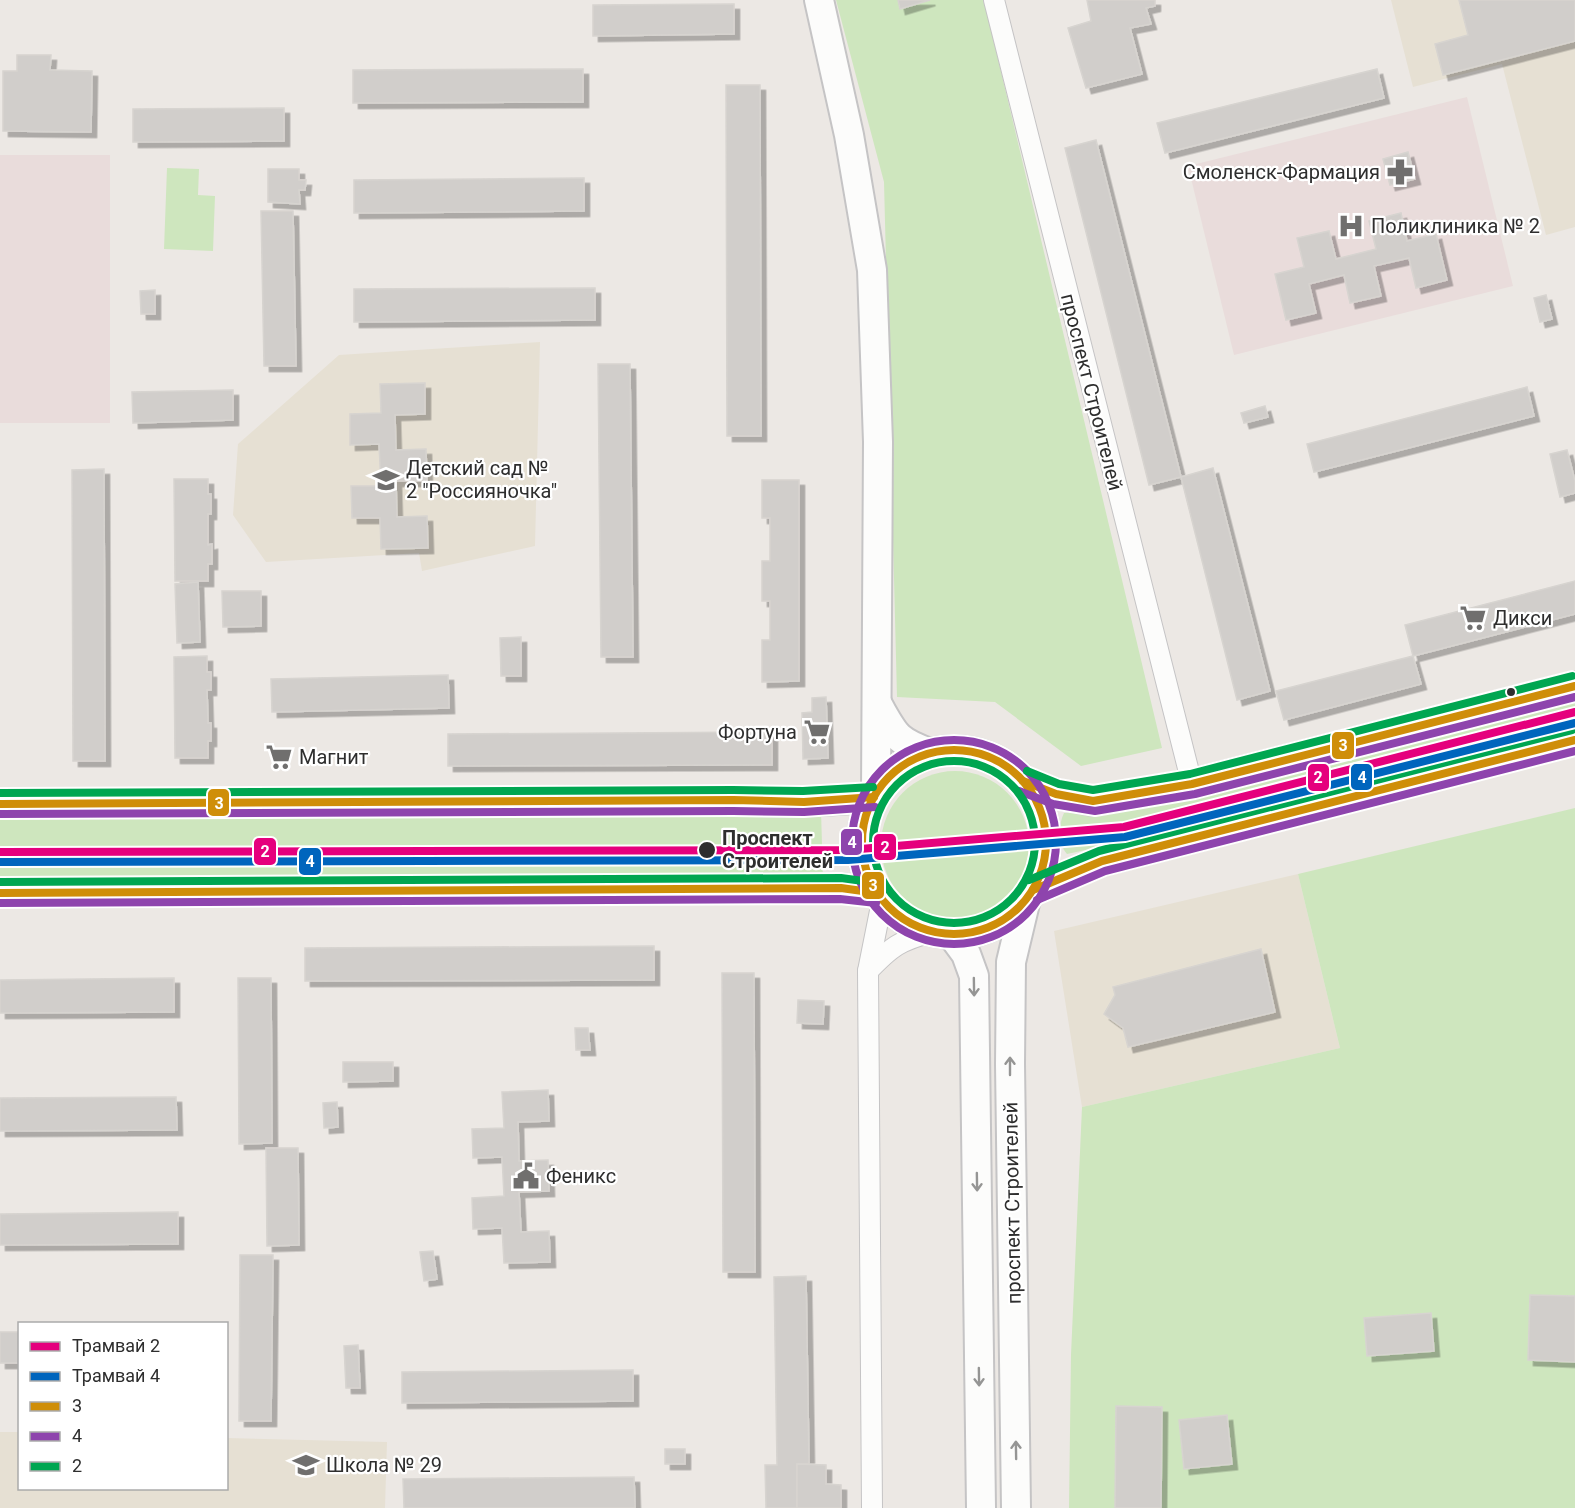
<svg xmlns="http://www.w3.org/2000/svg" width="1575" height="1508" viewBox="0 0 1575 1508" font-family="Roboto,sans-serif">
<defs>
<filter id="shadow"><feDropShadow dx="5.5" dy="5.5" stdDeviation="0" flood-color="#0004"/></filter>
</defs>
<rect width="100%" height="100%" fill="#ece8e4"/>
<g fill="#e6e0d3">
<path d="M1391 0H1575V227L1546 235 1502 64 1413 87Z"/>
<path d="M540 342 535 546 422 571 419 553 266 562 233 515 238 444 339 355Z"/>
<path d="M1298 874 1340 1048 1082 1107 1054 931Z"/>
<path d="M0 1432H19L20 1488H226L227 1438 387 1442 385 1508H0Z"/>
</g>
<g fill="#e9dcdb">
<path d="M1467 97 1513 286 1234 355 1188 166Z"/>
<rect x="0" y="155" width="110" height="268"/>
</g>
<g fill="#cee6be">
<path d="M836 0H984L1162 748 1081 766 995 702 897 697 884 182Z"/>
<path d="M167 168 199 169 198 195 215 196 213 251 164 249Z"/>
<path d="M1575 689V731L1123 842 1067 854C1058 844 1058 825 1064 813L1091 811Z"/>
<circle cx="955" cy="845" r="74"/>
<path d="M1575 808V1508H1069L1071 1355 1082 1107 1340 1048 1298 874Z"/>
<path d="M821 810 823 879 0 881V816Z"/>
</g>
<g fill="#d1cecb" stroke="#d7d4d0" stroke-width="1.5" filter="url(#shadow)">
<path d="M898 0H930L900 9Z"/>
<path d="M1087 0H1155V6L1146 8 1151 24 1130 28 1142 74 1086 88 1068 28 1091 21Z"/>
<path d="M1459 0H1575V41L1443 75 1435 44 1468 35Z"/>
<path d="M734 4V34L593 36V5Z"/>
<path d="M17 55H51L50 70 92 71 91 132 3 131V71H17Z"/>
<path d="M583 69V102L353 103V70Z"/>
<path d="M1377 69 1384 98 1165 153 1157 123Z"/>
<path d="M726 85H760L761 436H727Z"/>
<path d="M284 108V141L133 142V109Z"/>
<path d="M1096 140 1181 477 1149 485 1065 148Z"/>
<path d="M1408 152 1415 179 1390 185 1383 159Z"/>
<path d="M268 169H299V180H306L305 190H299L300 204 268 202Z"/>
<path d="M584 178V211L354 213V180Z"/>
<path d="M261 211H293L296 366H264Z"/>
<path d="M1401 213 1407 241 1436 234 1447 280 1416 288 1409 258 1374 266 1381 296 1350 303 1344 275 1309 284 1316 313 1286 320 1275 274 1304 267 1297 238 1329 231 1336 259 1376 249 1369 221Z"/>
<path d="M595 288V320L354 322V289Z"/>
<path d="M155 290V314H141L140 291Z"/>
<path d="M1546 295 1552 319 1540 322 1534 298Z"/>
<path d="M598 364H630L633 657H601Z"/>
<path d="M425 383V414L395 415 396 450 426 449 427 481H396L397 517 427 516 428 548 381 549 380 518H352L351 486H381L379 444 350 445V414L381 413 380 384Z"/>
<path d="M1527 387 1534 416 1314 472 1307 444Z"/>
<path d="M233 390V420L133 423 132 392Z"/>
<path d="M1265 406 1268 417 1244 423 1241 413Z"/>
<path d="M1567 450 1575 481V493L1560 497 1550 454Z"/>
<path d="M1213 468 1270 691 1237 700 1181 477Z"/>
<path d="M104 469 105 761H73L72 470Z"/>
<path d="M174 479H208V494H211V514H208V545L212 544V564H208V581H175Z"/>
<path d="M762 480H799V681L762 682V640H770V601H762V561H770V518H762Z"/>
<path d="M1575 581V614L1413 656 1405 625Z"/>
<path d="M198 582 200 642 177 643 175 584Z"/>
<path d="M222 591H261V626L223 627Z"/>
<path d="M521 637V676H501L500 638Z"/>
<path d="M207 656V672H211V690H207L208 723H211V741H208V758H175L174 657Z"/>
<path d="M1413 656 1421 684 1284 720 1276 691Z"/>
<path d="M448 675 449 708 272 712 271 679Z"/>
<path d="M826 697 828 758 803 759 802 713 812 712V698Z"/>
<path d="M772 732V765L448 766V734Z"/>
<path d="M654 946V980L305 981V948Z"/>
<path d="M1261 949 1275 1012 1128 1047 1123 1028 1104 1014 1115 995 1113 987Z"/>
<path d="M722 973H754L755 1272H723Z"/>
<path d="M174 978V1012L0 1013V980Z"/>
<path d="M238 978H271L272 1143 239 1144Z"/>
<path d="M798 1000 824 1001 823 1024 797 1023Z"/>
<path d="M575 1028H588L590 1050H576Z"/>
<path d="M343 1062H393V1081L343 1082Z"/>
<path d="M548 1090 549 1121 518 1122 519 1161 548 1160 549 1191 519 1192 521 1232 549 1231 550 1262 504 1263 502 1228 473 1229 472 1198 504 1196 502 1157 473 1158 472 1129 504 1128 502 1092Z"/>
<path d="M176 1097 177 1130 0 1131V1098Z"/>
<path d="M337 1102 338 1127 324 1128 323 1103Z"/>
<path d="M266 1148H298L299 1245 267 1246Z"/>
<path d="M178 1212V1244L0 1245V1214Z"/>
<path d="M433 1251 437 1279 424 1281 420 1252Z"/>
<path d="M240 1255H273L271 1421H239Z"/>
<path d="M806 1276 809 1464H797V1508H766L765 1465H777L774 1277Z"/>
<path d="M1530 1295 1575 1296V1362L1528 1360Z"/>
<path d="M1431 1313 1434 1351 1367 1356 1364 1318Z"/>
<rect x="0" y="1332" width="20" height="31"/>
<path d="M358 1345 360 1388H346L344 1346Z"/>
<path d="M633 1370V1401L402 1403V1372Z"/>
<path d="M1116 1406 1162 1407 1161 1508H1115Z"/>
<path d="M1227 1415 1232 1464 1184 1469 1179 1420Z"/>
<rect x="665" y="1449" width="20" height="15"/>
<path d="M797 1464 826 1465V1484L841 1485V1508H797Z"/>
<path d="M634 1477 635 1508H404L403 1479Z"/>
</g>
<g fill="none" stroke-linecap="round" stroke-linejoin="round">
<g stroke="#c5c4c5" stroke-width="22">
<g id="street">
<path d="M994 0 1192 784"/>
<path d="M868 971C891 947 900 940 933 932"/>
<path d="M872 1508 868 971 882 901"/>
</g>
</g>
<g stroke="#c5c4c5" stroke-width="32">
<g id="secondary">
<path d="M819 0 849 135 872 270 878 442 876 793"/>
<path d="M878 705C895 735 896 741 930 753"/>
<circle cx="954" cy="842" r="92"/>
<path d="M1023 781 1056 794 1093 801 1192 784 1575 686"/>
<path d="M0 804 733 800C781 803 826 802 874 797"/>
<path d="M1033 890 1102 861 1575 740"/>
<path d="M0 893 841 888 877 893"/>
<path d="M952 935 966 954 974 976 981 1508"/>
<path d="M1016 1508 1010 1064 1011 962 1026 899"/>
</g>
</g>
<use href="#street" stroke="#fcfcfb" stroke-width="20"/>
<use href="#secondary" stroke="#fcfcfb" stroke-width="28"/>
<g stroke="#fff" stroke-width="12">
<g id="bus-1">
<circle cx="954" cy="842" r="92"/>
<path d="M1023 781 1056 794 1093 801 1192 784 1575 686"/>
<path d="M0 804 733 800 804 802 874 797"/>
<path d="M1033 890 1102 861 1575 740"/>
<path d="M0 893 841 888 877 893"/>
</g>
</g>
<g stroke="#fff" stroke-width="12">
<g id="bus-2">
<circle cx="954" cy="842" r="102"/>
<path d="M1019 791 1053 804 1095 811 1195 794 1575 697"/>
<path d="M0 814 733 811 804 812 875 807"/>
<path d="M1037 900 1105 871 1575 751"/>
<path d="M0 903 840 899 876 903"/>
</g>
</g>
<g stroke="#fff" stroke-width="12">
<g id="bus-3">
<circle cx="954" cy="842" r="81"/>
<path d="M1027 771 1059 784 1093 790 1190 774 1572 676"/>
<path d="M0 793 733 790 803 791 873 787"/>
<path d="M1029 880 1099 851 1572 730"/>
<path d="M0 882 841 878 878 883"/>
</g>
</g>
<use href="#bus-1" stroke="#cf8e09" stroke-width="8"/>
<use href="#bus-2" stroke="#8e44ad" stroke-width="8"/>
<use href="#bus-3" stroke="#00a651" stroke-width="8"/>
<g stroke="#fff" stroke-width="12">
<path id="tram-1" d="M0 852 848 850 1124 827 1575 712"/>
</g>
<g stroke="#fff" stroke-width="12">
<path id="tram-2" d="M0 862 848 860 1125 837 1575 723"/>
</g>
<use href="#tram-1" stroke="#e5007d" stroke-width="8"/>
<use href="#tram-2" stroke="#0065bd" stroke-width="8"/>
</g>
<defs><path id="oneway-shaft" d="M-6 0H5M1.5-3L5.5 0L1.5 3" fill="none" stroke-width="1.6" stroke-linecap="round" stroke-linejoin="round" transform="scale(1.5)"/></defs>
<g stroke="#959594">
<use href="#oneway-shaft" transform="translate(974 987) rotate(89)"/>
<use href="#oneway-shaft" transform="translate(1010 1066) rotate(-90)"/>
<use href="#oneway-shaft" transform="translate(977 1182) rotate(89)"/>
<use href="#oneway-shaft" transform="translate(979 1377) rotate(89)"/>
<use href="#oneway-shaft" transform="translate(1016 1450) rotate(-91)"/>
</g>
<defs>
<g id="pharmacy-bare" transform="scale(2.07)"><path d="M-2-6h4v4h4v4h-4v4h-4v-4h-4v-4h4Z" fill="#706f6e" stroke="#fff" stroke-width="2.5" paint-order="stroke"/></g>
<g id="hospital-bare" transform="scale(2.07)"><path d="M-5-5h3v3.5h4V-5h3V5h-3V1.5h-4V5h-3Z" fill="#706f6e" stroke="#fff" stroke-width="2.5" paint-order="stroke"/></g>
<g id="school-bare" transform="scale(2.07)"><path d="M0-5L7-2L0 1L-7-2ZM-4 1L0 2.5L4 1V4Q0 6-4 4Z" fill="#706f6e" stroke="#fff" stroke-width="2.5" paint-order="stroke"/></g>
<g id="supermarket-bare" transform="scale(2.07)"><path d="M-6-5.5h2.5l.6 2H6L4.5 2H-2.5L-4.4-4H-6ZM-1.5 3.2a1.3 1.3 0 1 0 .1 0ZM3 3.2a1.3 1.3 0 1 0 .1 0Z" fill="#706f6e" stroke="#fff" stroke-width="2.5" paint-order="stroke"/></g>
<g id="civic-bare" transform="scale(2.07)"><path d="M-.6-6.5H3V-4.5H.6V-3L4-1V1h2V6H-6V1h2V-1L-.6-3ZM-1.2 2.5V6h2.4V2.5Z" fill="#706f6e" stroke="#fff" stroke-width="2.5" paint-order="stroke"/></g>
</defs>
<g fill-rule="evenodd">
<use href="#pharmacy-bare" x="1400" y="172"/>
<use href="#hospital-bare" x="1351" y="226"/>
<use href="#school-bare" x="386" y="480"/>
<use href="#supermarket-bare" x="1473" y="618"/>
<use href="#supermarket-bare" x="817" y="732"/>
<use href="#supermarket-bare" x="279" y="757"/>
<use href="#civic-bare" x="526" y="1176"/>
<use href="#school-bare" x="306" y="1465"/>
</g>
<g fill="#2e2e2e" stroke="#fff" stroke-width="2">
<circle cx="1511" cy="692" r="5"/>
<circle cx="707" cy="850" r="9"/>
</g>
<g text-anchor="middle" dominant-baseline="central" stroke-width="4.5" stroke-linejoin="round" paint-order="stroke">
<g font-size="20" fill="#2e2e2e" stroke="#fff" text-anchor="start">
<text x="1380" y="172" text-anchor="end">Смоленск-Фармация</text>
<text x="1371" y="226">Поликлиника № 2</text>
<text x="406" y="468">Детский сад №<tspan x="406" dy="23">2 "Россияночка"</tspan></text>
<text x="1493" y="618">Дикси</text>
<text x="797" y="732" text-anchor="end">Фортуна</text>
<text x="299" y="757">Магнит</text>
<text x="546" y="1176">Феникс</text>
<text x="326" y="1465">Школа № 29</text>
</g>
<g font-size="20" fill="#2e2e2e" stroke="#fff">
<text transform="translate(1092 392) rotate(76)">проспект Строителей</text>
<text transform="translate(1012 1203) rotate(-91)">проспект Строителей</text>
</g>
<g font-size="20" font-weight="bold" fill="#2e2e2e" stroke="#fff" text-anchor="start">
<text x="722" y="838">Проспект<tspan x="722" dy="23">Строителей</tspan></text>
</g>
</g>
<g stroke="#fff" stroke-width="2">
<rect x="1331" y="731" width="24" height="29" rx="6" fill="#cf8e09"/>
<rect x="1350" y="763" width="23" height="28" rx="6" fill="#0065bd"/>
<rect x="1307" y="763" width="23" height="29" rx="6" fill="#e5007d"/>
<rect x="207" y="788" width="23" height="29" rx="6" fill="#cf8e09"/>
<rect x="840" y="828" width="23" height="28" rx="6" fill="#8e44ad"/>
<rect x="873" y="833" width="24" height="28" rx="6" fill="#e5007d"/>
<rect x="253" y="837" width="24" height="29" rx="6" fill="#e5007d"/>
<rect x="298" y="847" width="24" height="29" rx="6" fill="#0065bd"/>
<rect x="861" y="871" width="24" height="29" rx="6" fill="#cf8e09"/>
</g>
<g font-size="16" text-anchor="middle" font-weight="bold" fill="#fff">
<text x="1343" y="751">3</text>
<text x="1362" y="783">4</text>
<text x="1318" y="783">2</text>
<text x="219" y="809">3</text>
<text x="852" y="848">4</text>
<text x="885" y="853">2</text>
<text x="265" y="857">2</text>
<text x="310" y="867">4</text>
<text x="873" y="891">3</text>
</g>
<rect x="18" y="1322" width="210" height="168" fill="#ffffff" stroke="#ababab" stroke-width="1.5"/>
<rect x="30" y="1342" width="30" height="9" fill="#e5007d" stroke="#ababab" stroke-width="1.5"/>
<text x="72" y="1352" font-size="18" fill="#2e2e2e">Трамвай 2</text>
<rect x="30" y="1372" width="30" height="9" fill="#0065bd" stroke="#ababab" stroke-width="1.5"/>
<text x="72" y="1382" font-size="18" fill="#2e2e2e">Трамвай 4</text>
<rect x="30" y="1402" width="30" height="9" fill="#cf8e09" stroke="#ababab" stroke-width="1.5"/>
<text x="72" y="1412" font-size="18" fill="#2e2e2e">3</text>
<rect x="30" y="1432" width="30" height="9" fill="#8e44ad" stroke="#ababab" stroke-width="1.5"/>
<text x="72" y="1442" font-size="18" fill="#2e2e2e">4</text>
<rect x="30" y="1462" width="30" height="9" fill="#00a651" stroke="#ababab" stroke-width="1.5"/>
<text x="72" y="1472" font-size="18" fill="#2e2e2e">2</text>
</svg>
